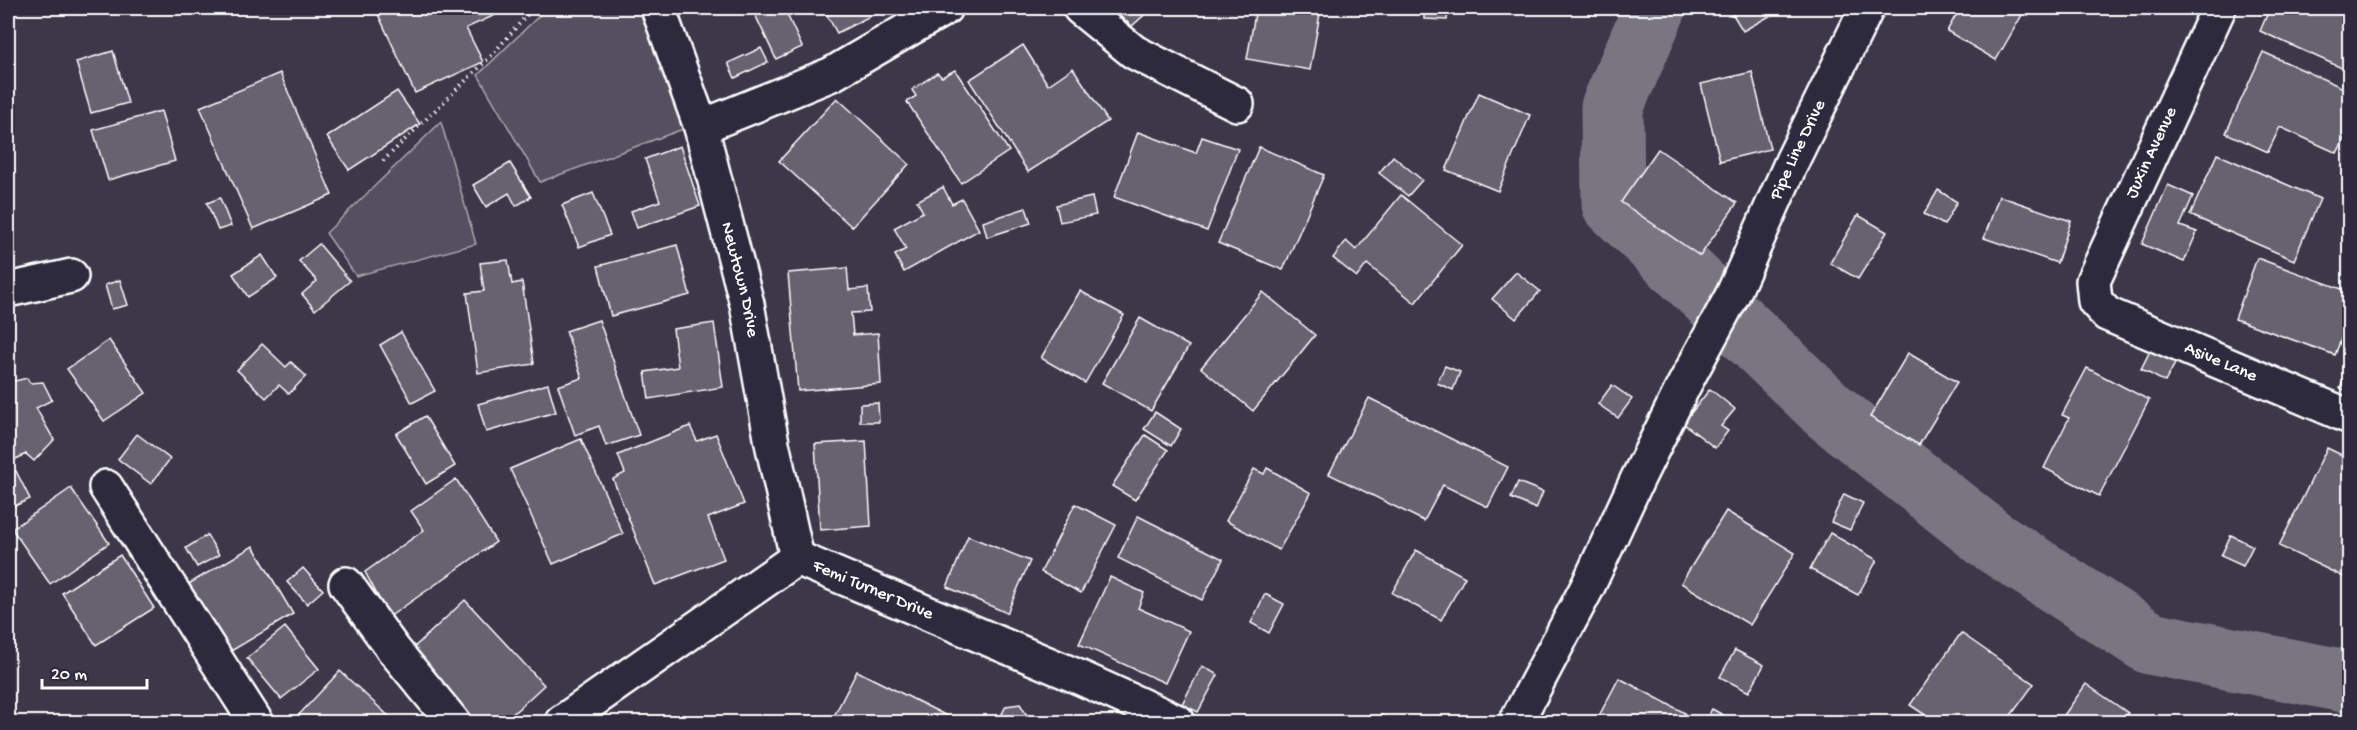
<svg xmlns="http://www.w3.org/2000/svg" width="2357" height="730" viewBox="0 0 2357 730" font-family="'Gochi Hand',sans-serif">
<rect width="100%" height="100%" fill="#3c3749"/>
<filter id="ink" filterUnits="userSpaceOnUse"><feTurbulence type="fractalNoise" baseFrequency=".0167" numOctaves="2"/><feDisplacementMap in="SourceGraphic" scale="12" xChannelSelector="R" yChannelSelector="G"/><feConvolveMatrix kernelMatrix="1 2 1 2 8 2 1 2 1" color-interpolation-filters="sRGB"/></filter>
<g filter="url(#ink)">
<g fill="#555060" stroke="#aaa8b0" stroke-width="1.5">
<path d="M547 8H651L694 125 540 182 478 75Z"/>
<path d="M441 122 476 244 356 276 326 233Z"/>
</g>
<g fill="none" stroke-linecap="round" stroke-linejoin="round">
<path stroke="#797682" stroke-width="63" d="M1655 8 1612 107 1613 204 1830 412 1991 540 2150 643 2350 682"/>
</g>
<g fill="#666270" stroke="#fff" stroke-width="1.5">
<path d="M386 8H406L408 11 416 8H511L466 28 483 62 415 93 377 12Z"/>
<path d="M752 8H784L802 47 776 59Z"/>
<path d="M823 8H886L837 33Z"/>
<path d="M1110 8H1152L1132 26Z"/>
<path d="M1256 8H1321L1310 70 1247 59Z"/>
<path d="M1424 8H1448L1447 20 1424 19Z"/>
<path d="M1729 8H1784L1743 31Z"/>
<path d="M1960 8H2026L1996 60 1947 31Z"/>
<path d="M2270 8H2350V56L2344 69 2260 31Z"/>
<path d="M1023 45 1048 85 1073 68 1108 121 1028 172 969 80Z"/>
<path d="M761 48 768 62 735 78 728 63Z"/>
<path d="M113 51 128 103 91 113 76 62Z"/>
<path d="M2263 52 2350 91V127L2337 153 2280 127 2268 152 2226 133Z"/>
<path d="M955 70 1009 151 961 183 907 102 916 96 912 90 937 73 942 77Z"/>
<path d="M1752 72 1770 149 1720 161 1701 84Z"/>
<path d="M280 73 332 195 253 229 200 107Z"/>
<path d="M397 91 420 124 349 170 327 137Z"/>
<path d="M1479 93 1530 115 1498 191 1446 170Z"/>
<path d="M837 98 909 164 852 227 779 161Z"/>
<path d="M161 111 175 161 108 180 93 130Z"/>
<path d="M1138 132 1196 153 1202 137 1238 149 1207 231 1114 197Z"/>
<path d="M680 146 700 206 637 228 631 211 660 201 645 159Z"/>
<path d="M1259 147 1324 175 1283 270 1218 243Z"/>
<path d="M1658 149 1737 203 1700 256 1621 202Z"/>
<path d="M2217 154 2320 199 2294 260 2190 215Z"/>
<path d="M1393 156 1422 180 1408 196 1379 173Z"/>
<path d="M510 163 531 197 516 206 509 193 486 207 473 185Z"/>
<path d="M2168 185 2193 196 2180 226 2197 232 2184 262 2142 244Z"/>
<path d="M943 187 952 204 962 199 979 230 904 272 895 255 906 249 894 228 923 212 917 201Z"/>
<path d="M1938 190 1957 202 1944 225 1924 214Z"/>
<path d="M593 193 610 235 579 247 562 205Z"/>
<path d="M1401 195 1462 245 1415 303 1367 264 1357 277 1333 258 1346 241 1356 250Z"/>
<path d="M1999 196 2071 221 2057 263 1984 238Z"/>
<path d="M1092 197 1096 215 1060 222 1056 205Z"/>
<path d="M220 198 231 226 218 230 207 203Z"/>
<path d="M1026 208 1031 223 987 237 983 222Z"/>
<path d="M1858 215 1887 232 1858 279 1830 263Z"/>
<path d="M319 244 350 281 315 310 302 294 317 281 299 261Z"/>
<path d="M677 245 690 295 611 316 598 266Z"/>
<path d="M262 255 277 278 248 297 233 274Z"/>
<path d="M2257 258 2350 292V315L2335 355 2235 319Z"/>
<path d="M508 260 512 284 522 282 534 364 478 373 467 293 484 291 480 263Z"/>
<path d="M847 268 849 290 868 288 870 312 851 313 853 335 878 333 881 384 798 391 788 273Z"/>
<path d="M1516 272 1540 291 1516 319 1492 299Z"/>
<path d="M120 280 128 305 112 309 105 285Z"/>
<path d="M1080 291 1124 315 1085 383 1041 358Z"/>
<path d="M1263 292 1315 335 1253 411 1201 368Z"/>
<path d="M1140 318 1189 346 1151 411 1102 383Z"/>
<path d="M599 320 639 435 606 446 599 426 575 435 558 386 582 378 566 331Z"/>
<path d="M714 323 723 387 649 399 645 372 678 367 673 329Z"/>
<path d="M401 332 435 391 412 403 380 345Z"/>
<path d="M109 340 146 393 104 421 67 369Z"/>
<path d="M262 344 286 367 291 362 306 376 289 394 279 385 266 398 237 370Z"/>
<path d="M2152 347 2177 360 2165 382 2141 369Z"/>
<path d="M1908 353 1957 382 1919 445 1870 417Z"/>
<path d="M1445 366 1460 372 1453 390 1437 383Z"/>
<path d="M2087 368 2149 400 2099 496 2044 468 2069 418 2062 415Z"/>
<path d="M2350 368V392L2340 388Z"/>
<path d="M8 377 15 381 27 378 30 383 43 382 52 400 36 408 54 440 34 461 26 454 8 463Z"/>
<path d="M548 384 556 412 486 432 478 404Z"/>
<path d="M1612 385 1632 399 1618 418 1598 404Z"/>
<path d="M1710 389 1735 409 1721 426 1728 431 1715 448 1683 423Z"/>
<path d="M1369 398 1508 467 1488 507 1443 485 1424 521 1329 474Z"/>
<path d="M878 403 879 422H860V404Z"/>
<path d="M1155 412 1181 429 1171 446 1144 429Z"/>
<path d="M425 416 455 466 426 484 396 434Z"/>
<path d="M690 426 697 441 716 434 744 504 708 518 724 559 655 585 613 479 625 473 618 455Z"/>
<path d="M137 434 170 459 151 484 118 459Z"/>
<path d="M1145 435 1168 450 1135 500 1112 486Z"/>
<path d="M581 439 623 534 553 564 510 469Z"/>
<path d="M866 441 871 526 820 530 815 444Z"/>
<path d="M2327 448 2350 459V580L2279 546Z"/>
<path d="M1267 468 1311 493 1279 550 1226 521 1254 469 1264 474Z"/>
<path d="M16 471 30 499 8 509V475Z"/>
<path d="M456 479 496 542 389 617 365 572 424 530 411 511Z"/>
<path d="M1518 482 1543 492 1536 509 1511 498Z"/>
<path d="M71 488 109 543 50 584 12 529Z"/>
<path d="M1844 494 1863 503 1850 530 1831 522Z"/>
<path d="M1075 504 1116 525 1081 593 1041 572Z"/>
<path d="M1726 511 1795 553 1750 625 1681 583Z"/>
<path d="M1138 516 1223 559 1202 600 1118 558Z"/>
<path d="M1830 533 1877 560 1858 595 1810 569Z"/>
<path d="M207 535 219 555 197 567 186 548Z"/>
<path d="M2231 535 2253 546 2243 566 2221 556Z"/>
<path d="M968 536 1030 561 1007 613 947 587Z"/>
<path d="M253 546 293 614 221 657 180 589Z"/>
<path d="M1416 550 1465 577 1441 620 1392 593Z"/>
<path d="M120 555 154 608 96 645 62 593Z"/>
<path d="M303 568 323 590 307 604 287 582Z"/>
<path d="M1110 577 1144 593 1138 608 1189 631 1165 683 1079 644Z"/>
<path d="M1265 594 1284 604 1269 633 1251 623Z"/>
<path d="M465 600 544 685 504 722H476L409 652Z"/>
<path d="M285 627 319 669 281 699 247 658Z"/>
<path d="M1961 633 2034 684 2006 722H1936L1910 705Z"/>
<path d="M1735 650 1764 665 1749 692 1720 677Z"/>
<path d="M1202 666 1218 675 1198 712 1182 704Z"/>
<path d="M340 671 395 722H300L295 719Z"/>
<path d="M857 671 959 722H831Z"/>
<path d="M1619 678 1685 713 1680 722H1612L1599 716Z"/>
<path d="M2086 684 2128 713 2121 722H2069L2062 718Z"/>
<path d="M1020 704 1028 717 1025 722H998L1006 706Z"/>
<path d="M1712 709 1736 722H1705Z"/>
<path d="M1380 715 1398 722H1377Z"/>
</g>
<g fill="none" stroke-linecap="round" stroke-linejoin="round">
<g stroke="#fff" stroke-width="38">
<g id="street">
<path id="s1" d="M658 8 701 127 747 304 772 443 797 558"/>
<path d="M1080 8 1134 52 1237 104"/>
<path id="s2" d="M2219 8 2093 281 2095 301 2107 314 2350 417"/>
<path d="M701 127 832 74 945 8"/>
<path d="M8 290 71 276"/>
<path d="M106 487 256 722"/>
<path d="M346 584 393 649 453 722"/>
<path id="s3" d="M1516 722 1588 586 1638 478 1684 385 1733 294 1793 159 1867 8"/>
</g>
</g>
<g stroke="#fff" stroke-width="38">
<g id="secondary">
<path id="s4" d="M562 722 797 558 1081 678 1178 722"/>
</g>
</g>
<path stroke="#fff" stroke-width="4" stroke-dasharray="1.5 4.5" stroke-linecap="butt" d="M383 161 491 56 533 8"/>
<use href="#street" stroke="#2f2a3d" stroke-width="33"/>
<use href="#secondary" stroke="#2f2a3d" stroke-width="33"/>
</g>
</g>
<g text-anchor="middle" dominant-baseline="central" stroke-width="4.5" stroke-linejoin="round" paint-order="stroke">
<g font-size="18" fill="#fff" stroke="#2f2a3d">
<text stroke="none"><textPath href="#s3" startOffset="638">Pipe Line Drive</textPath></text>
<text transform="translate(2152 153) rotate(-65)">Juxin Avenue</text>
<text stroke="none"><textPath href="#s1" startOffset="284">Newtown Drive</textPath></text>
<text stroke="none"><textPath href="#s2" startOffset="462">Asive Lane</textPath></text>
<text stroke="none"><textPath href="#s4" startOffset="369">Femi Turner Drive</textPath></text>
</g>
</g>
<rect width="2357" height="730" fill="none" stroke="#2f2a3d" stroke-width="30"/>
<rect x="15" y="15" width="2327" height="700" fill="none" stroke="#fff" stroke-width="2" filter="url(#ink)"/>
<path d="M42 679v9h105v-9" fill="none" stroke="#ffffff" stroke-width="3"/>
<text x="51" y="679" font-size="18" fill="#ffffff" stroke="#2f2a3d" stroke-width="4.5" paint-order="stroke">20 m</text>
</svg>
